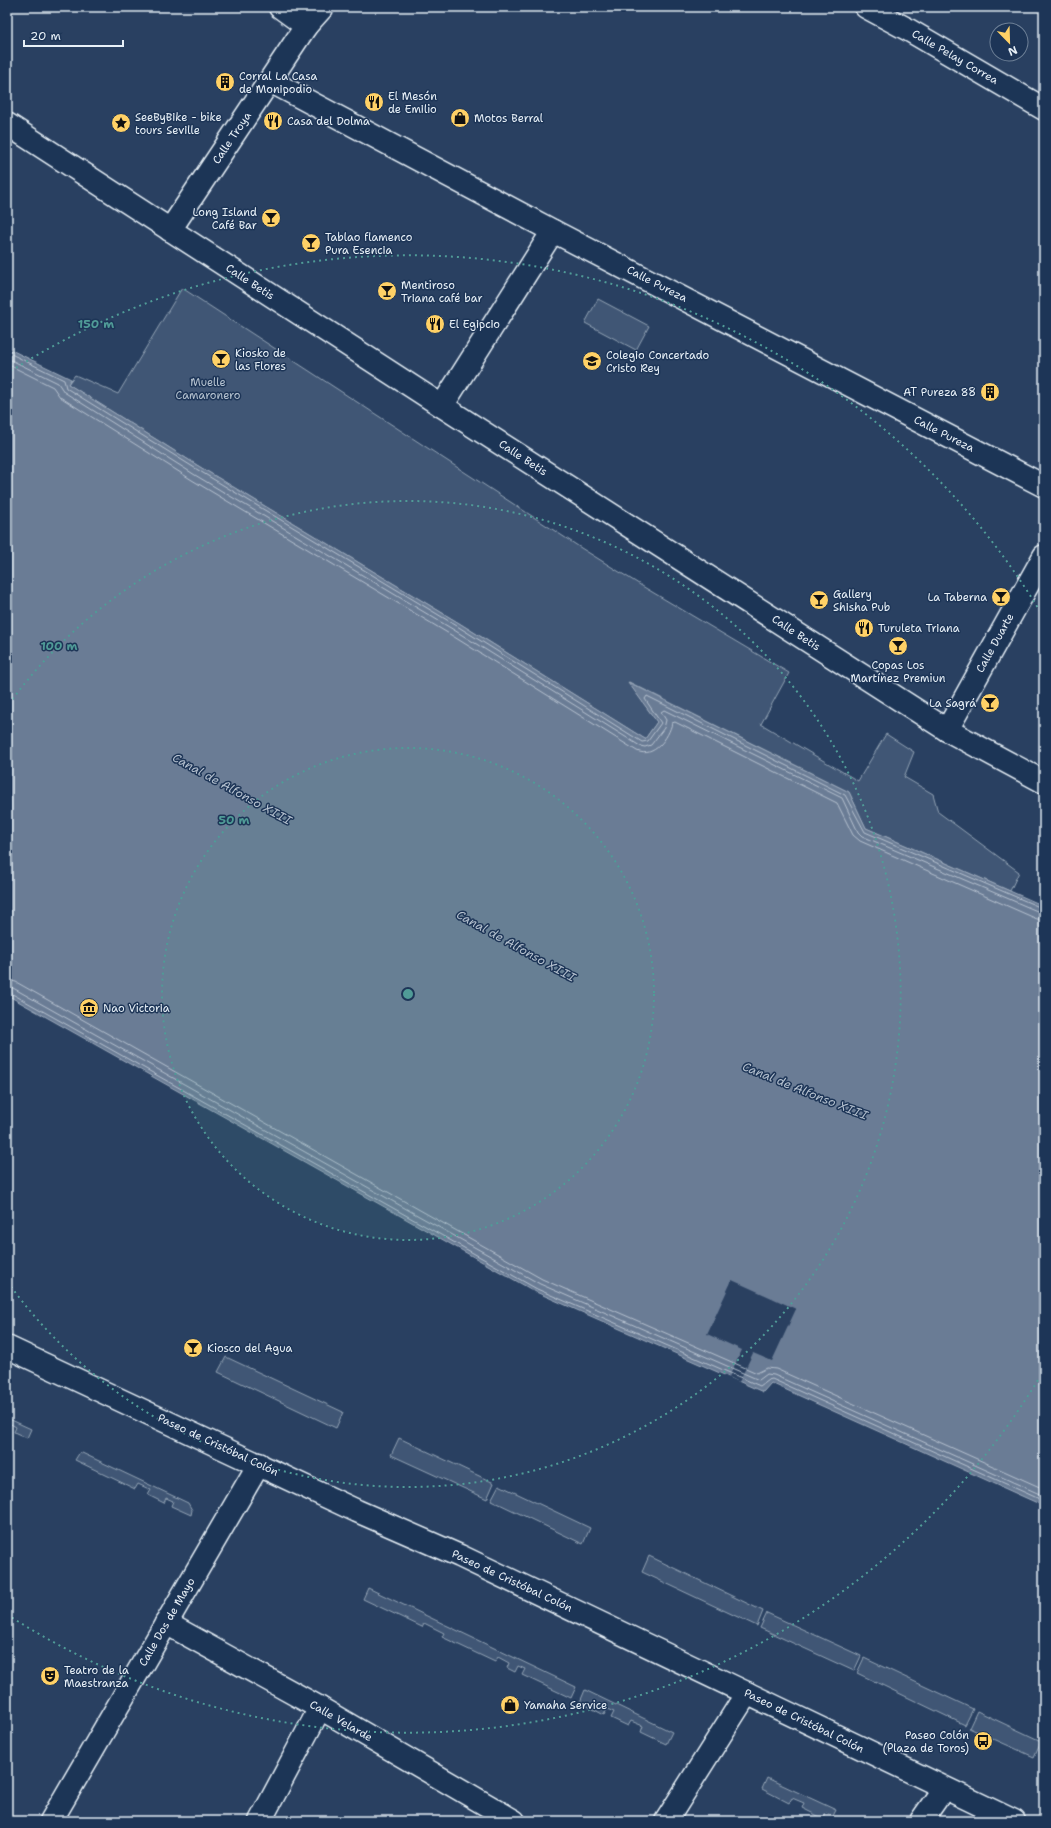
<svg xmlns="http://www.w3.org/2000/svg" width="1051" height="1828" viewBox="0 0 1051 1828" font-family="'Shantell Sans',sans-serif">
<rect width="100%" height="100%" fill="#294061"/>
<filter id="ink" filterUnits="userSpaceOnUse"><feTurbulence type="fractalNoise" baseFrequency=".025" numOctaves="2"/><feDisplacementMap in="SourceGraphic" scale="8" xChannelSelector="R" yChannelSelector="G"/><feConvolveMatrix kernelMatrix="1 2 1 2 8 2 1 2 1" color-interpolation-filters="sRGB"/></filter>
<g filter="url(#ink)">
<g fill="#415774" stroke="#94a4b6">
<path d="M182 288 581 548 642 586 789 673 761 724 858 781 886 734 914 752 904 777 933 794 938 812 1019 872 1010 891 866 828 849 792 629 682 657 722 645 739 459 623 200 467 68 384 75 375 118 394Z"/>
<path d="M598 299 649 326 636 350 585 323Z"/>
<path d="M226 1357 343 1412 336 1428 218 1372Z"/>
<path d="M7 1418 31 1429 27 1438 14 1432 16 1427 7 1422Z"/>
<path d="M399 1438 494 1483 487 1499 391 1455Z"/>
<path d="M80 1452 188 1503 192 1510 191 1515 171 1506 173 1501 166 1498 164 1503 148 1495 151 1490 138 1484 135 1489 75 1460Z"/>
<path d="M499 1485 590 1528 583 1544 491 1500Z"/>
<path d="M649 1556 763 1611 757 1626 642 1572Z"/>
<path d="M368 1588 576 1687 571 1698 522 1675 525 1669 518 1666 515 1672 507 1668 509 1663 498 1657 495 1662 442 1637 444 1633 424 1623 422 1627 363 1599Z"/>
<path d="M767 1613 861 1656 854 1671 760 1628Z"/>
<path d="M864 1658 973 1709 965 1725 857 1673Z"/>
<path d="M585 1690 672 1732 666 1744 641 1732 643 1726 631 1721 628 1726 611 1718 614 1712 607 1709 604 1715 580 1702Z"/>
<path d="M977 1711 1041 1741 1034 1757 969 1728Z"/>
<path d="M767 1778 836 1810 833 1816 826 1813 824 1819 802 1808 804 1803 792 1798 789 1803 762 1789Z"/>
</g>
<path fill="#6b7c95" stroke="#9dabbd" d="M7 348 71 379 68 384 200 467 459 623 645 739 657 722 628 682 849 792 866 828 1044 906V1506L771 1383 763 1392 536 1292 7 995Z"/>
<path fill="#294061" d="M732 1280 796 1309 772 1361 753 1353 739 1382 729 1377 742 1350 707 1334Z"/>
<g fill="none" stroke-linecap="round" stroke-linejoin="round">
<g stroke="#b6c2d0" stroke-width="1">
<path d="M7 352 64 380 66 388 198 470 457 626 642 742 648 741 661 723 645 699 647 696 845 795 865 832 1044 909"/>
<path d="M7 358 58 383 64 392 195 475 454 630 640 746 645 747 651 745 664 728 666 720 661 712 664 710 842 798 858 832 862 836 1044 914"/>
<path d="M7 364 53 387 60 397 192 480 451 635 637 751C654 759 669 737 672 723L675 722 837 803 853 835 860 841 1037 919 1044 920"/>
<path d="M7 980 16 982 542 1279 757 1373 767 1368 776 1369 1044 1489"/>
<path d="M7 986 13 988 540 1284 759 1380 767 1374 774 1375 1044 1496"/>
<path d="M7 991 537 1289 760 1386 768 1380 772 1379 1044 1501"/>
</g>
<g stroke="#e8f1f8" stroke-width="25">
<g id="street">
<path d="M280 7 306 26"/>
<path d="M866 7 907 29 1044 109"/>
<path d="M270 81 553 231 1044 486"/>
<path d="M7 124 442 406 947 730 1044 782"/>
<path d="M170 230 306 26 323 7"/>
<path d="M442 406 553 231"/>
<path d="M947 730 1044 556"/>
<path d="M166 1623 320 1708 514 1821"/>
<path d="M51 1821 259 1464"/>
<path d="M260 1821 320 1708"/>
<path d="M666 1821 747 1693"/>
<path d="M921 1821 944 1788"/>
</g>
</g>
<g stroke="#e8f1f8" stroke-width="25">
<path id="primary" d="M7 1347 357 1511 460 1556 1014 1821"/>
</g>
<use href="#street" stroke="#1d3557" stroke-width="22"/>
<use href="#primary" stroke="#1d3557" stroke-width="22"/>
</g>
</g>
<circle cx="408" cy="994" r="246" fill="#509b97" fill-opacity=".12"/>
<g fill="none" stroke="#509b97" stroke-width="2" stroke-dasharray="2 4">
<circle cx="408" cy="994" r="246"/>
<path d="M9 704A493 493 0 1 1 9 1284"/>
<path d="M1041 1375A739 739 0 0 1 11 1617M11 371A739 739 0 0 1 1041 613"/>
</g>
<defs>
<g id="building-disc" transform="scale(1)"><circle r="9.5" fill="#ffd166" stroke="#1d3557"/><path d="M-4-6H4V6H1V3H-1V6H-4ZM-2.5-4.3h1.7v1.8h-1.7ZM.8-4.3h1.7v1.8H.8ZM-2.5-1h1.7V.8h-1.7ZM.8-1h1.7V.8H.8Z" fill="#111"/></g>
<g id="restaurant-disc" transform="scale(1)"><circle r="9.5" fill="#ffd166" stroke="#1d3557"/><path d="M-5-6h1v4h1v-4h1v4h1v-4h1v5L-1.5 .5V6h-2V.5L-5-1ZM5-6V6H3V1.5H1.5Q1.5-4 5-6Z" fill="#111"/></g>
<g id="shop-disc" transform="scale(1)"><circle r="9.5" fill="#ffd166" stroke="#1d3557"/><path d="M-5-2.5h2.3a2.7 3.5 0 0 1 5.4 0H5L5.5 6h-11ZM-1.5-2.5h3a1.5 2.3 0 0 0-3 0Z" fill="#111"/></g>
<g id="sight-disc" transform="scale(1)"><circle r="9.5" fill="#ffd166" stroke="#1d3557"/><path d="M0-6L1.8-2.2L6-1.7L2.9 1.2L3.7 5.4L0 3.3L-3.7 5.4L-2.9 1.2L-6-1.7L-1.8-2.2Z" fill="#111"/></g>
<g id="bar-disc" transform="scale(1)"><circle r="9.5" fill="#ffd166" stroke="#1d3557"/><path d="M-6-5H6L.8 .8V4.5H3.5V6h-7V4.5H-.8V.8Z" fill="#111"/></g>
<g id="school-disc" transform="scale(1)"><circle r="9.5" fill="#ffd166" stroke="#1d3557"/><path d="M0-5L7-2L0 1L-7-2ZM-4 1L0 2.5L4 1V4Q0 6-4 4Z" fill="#111"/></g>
<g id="museum-disc" transform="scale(1)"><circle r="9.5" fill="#ffd166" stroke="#1d3557"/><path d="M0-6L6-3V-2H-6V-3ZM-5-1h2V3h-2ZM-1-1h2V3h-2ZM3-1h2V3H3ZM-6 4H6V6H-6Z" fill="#111"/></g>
<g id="theatre-disc" transform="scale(1)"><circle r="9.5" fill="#ffd166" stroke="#1d3557"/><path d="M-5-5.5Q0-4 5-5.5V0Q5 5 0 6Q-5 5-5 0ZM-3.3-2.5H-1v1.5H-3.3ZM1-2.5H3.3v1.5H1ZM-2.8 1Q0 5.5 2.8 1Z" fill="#111"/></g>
<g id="bus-disc" transform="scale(1)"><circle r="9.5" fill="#ffd166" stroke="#1d3557"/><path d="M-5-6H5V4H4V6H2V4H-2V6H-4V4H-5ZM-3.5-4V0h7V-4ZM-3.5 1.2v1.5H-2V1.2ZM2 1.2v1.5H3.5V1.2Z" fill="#111"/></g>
</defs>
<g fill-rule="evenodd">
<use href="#building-disc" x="225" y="82"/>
<use href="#restaurant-disc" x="374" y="102"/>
<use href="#shop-disc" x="460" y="118"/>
<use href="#restaurant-disc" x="273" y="121"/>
<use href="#sight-disc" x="121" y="123"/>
<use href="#bar-disc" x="271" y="218"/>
<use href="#bar-disc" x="311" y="243"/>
<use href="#bar-disc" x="387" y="291"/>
<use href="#restaurant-disc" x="435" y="324"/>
<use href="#bar-disc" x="221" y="359"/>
<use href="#school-disc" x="592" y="361"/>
<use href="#building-disc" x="990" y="392"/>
<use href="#bar-disc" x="1001" y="597"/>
<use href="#bar-disc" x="819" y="600"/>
<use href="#restaurant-disc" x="864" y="628"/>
<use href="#bar-disc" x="898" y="646"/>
<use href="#bar-disc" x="990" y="703"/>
<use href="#museum-disc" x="89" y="1008"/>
<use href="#bar-disc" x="193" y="1348"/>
<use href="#theatre-disc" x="50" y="1676"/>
<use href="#shop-disc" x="510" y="1705"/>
<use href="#bus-disc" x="983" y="1741"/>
</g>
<g text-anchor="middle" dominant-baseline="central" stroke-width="3" stroke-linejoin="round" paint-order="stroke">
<g font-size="11" fill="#e8f1f8" stroke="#1d3557">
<text transform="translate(955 57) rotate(30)">Calle Pelay Correa</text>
<text transform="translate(232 138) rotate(-56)">Calle Troya</text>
<text transform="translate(250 282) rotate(33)">Calle Betis</text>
<text transform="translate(657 284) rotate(27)">Calle Pureza</text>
<text transform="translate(944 434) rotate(27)">Calle Pureza</text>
<text transform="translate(523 458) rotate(33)">Calle Betis</text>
<text transform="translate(796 633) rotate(33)">Calle Betis</text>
<text transform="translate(995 643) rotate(-61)">Calle Duarte</text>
<text transform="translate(218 1445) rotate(25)">Paseo de Cristóbal Colón</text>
<text transform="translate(512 1581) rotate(25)">Paseo de Cristóbal Colón</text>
<text transform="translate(167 1622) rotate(-60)">Calle Dos de Mayo</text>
<text transform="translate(341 1721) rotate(30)">Calle Velarde</text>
<text transform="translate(804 1721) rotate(26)">Paseo de Cristóbal Colón</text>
</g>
<g font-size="11" fill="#e8f1f8" stroke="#1d3557" text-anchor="start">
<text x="239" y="76">Corral La Casa<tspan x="239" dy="13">de Monipodio</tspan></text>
<text x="388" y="96">El Mesón<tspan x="388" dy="13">de Emilio</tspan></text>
<text x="135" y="117">SeeByBike - bike<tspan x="135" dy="13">tours Seville</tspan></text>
<text x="474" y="118">Motos Berral</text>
<text x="287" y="121">Casa del Dolma</text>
<text x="257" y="212" text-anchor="end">Long Island<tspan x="257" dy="13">Café Bar</tspan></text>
<text x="325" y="237">Tablao flamenco<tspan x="325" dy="13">Pura Esencia</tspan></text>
<text x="401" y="285">Mentiroso<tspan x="401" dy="13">Triana café bar</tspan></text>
<text x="449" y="324">El Egipcio</text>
<text x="235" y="353">Kiosko de<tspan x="235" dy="13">las Flores</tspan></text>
<text x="606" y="355">Colegio Concertado<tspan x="606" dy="13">Cristo Rey</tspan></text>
<text x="976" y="392" text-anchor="end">AT Pureza 88</text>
<text x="833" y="594">Gallery<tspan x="833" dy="13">Shisha Pub</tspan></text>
<text x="987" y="597" text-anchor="end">La Taberna</text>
<text x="878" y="628">Turuleta Triana</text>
<text x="898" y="665" text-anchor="middle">Copas Los<tspan x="898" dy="13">Martínez Premiun</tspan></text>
<text x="976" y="703" text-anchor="end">La Sagrá</text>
<text x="103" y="1008">Nao Victoria</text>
<text x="207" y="1348">Kiosco del Agua</text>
<text x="64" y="1670">Teatro de la<tspan x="64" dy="13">Maestranza</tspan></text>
<text x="524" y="1705">Yamaha Service</text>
<text x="969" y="1735" text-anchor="end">Paseo Colón<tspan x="969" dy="13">(Plaza de Toros)</tspan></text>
</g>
<g font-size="11" fill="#b6c3d0" stroke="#1d3557">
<text x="208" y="382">Muelle<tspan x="208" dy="13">Camaronero</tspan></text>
</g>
<g font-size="12" font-style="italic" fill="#b6c2d0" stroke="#1d3557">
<text transform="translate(232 789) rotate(29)">Canal de Alfonso XIII</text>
<text transform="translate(516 946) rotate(29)">Canal de Alfonso XIII</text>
<text transform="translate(805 1091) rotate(22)">Canal de Alfonso XIII</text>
</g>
</g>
<circle cx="408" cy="994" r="6" fill="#509b97" stroke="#1d3557" stroke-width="2"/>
<g font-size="12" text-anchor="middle" font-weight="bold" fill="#509b97" stroke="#1d3557" stroke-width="3" stroke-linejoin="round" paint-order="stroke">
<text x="96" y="328">150 m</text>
<text x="59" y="650">100 m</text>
<text x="234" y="824">50 m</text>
</g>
<rect width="1051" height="1828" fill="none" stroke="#1d3557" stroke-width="24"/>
<rect x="12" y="12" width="1027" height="1804" fill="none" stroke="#e8f1f8" stroke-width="1.5" filter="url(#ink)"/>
<g transform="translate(1009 42) rotate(157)"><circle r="19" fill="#1d3557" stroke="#6e8097"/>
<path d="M0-3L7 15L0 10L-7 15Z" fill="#ffd166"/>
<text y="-6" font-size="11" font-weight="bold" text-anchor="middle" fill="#e8f1f8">N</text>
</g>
<path d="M24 40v6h99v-6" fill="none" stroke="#e8f1f8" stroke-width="2"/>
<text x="30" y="40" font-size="12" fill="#e8f1f8" stroke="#1d3557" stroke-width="3" paint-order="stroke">20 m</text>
</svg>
